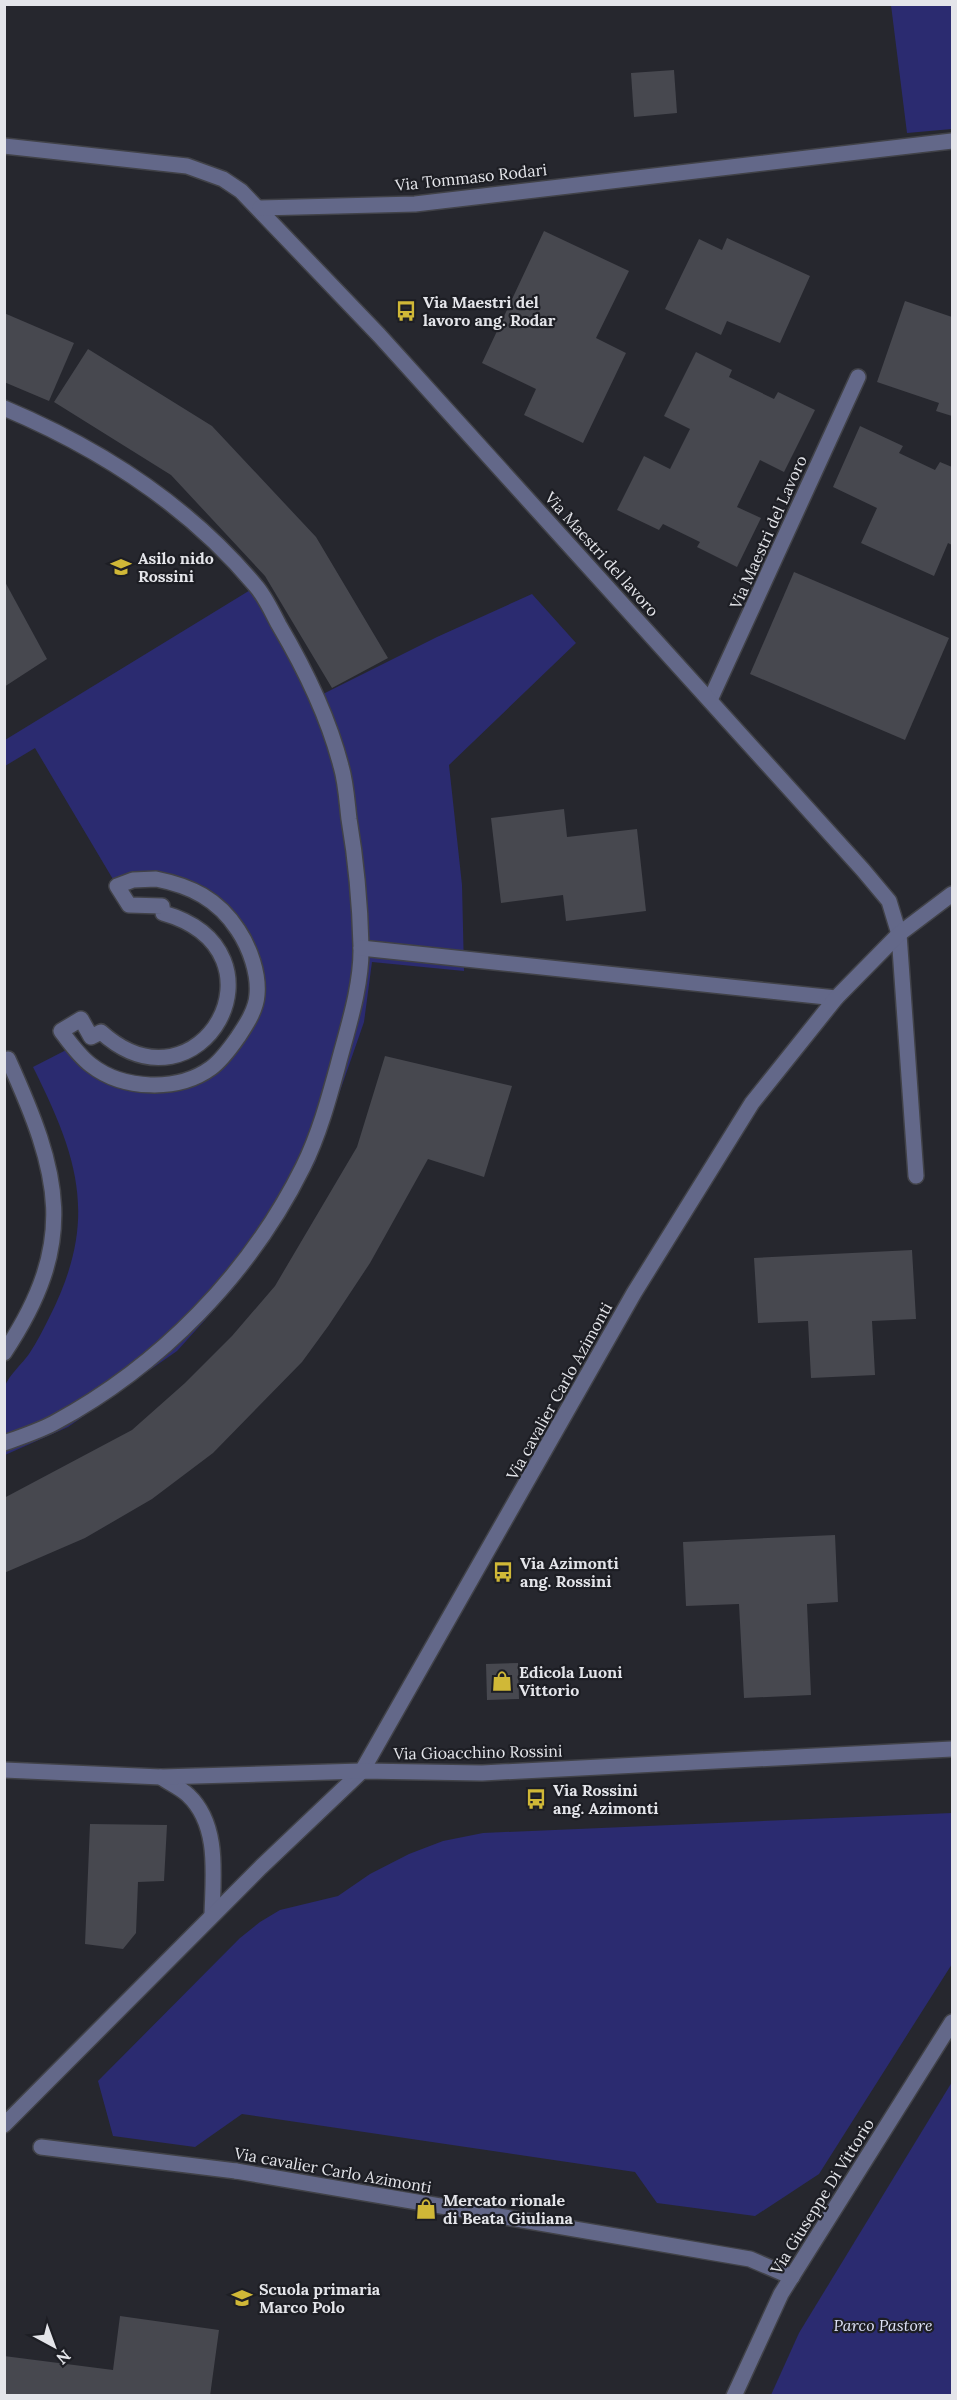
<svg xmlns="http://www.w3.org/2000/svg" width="957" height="2400" viewBox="0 0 957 2400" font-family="Lora,serif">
<rect width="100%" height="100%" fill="#26272e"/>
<g fill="#2b2b70">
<path d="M891 5H952V129L907 133Z"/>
<path d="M257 586 317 697 437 637 532 594 576 643 449 765 462 885 464 971 372 962 364 1022 315 1163 274 1234 233 1289 177 1351 68 1427 5 1455C5 1441 1 1397 5 1386 9 1375 22 1364 29 1354 37 1342 43 1330 49 1318 99 1220 79 1159 33 1067L72 1047 91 1065 142 1085 212 1068 257 996 233 922 179 884 117 886 35 748 5 766V740Z"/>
<path d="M952 1813V1964L819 2174 755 2216 657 2203 635 2172 242 2114 195 2147 113 2136 98 2081 240 1938 260 1922 280 1910 338 1896 370 1874 409 1854 443 1841 483 1833Z"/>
<path d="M952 2082V2395H771L799 2333Z"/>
</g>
<g fill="#47484f">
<path d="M674 70 677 113 634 117 631 73Z"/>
<path d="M544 231 629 271 596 338 626 353 583 443 524 415 536 389 482 363Z"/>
<path d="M727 238 810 276 780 343 727 321 721 335 665 309 699 239 722 250Z"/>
<path d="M905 301 952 317V416L936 411 939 403 877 382Z"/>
<path d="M4 313 74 343 49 401 4 382Z"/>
<path d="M88 349 212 426 316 537 388 658 332 688 265 576 171 475 54 402Z"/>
<path d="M696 352 732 370 729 377 774 399 778 392 815 410 784 472 760 460 737 507 761 518 737 567 697 547 700 542 663 524 659 530 617 510 644 456 670 469 690 429 664 416Z"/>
<path d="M860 426 903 446 899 453 935 470 940 462 952 467V545L948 543 934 576 861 543 877 508 833 487Z"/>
<path d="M794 572 949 638 905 740 750 674Z"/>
<path d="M4 580 47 659 4 687Z"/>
<path d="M564 809 567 837 637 829 646 911 566 921 563 895 501 903 491 818Z"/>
<path d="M385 1056 512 1086 484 1177 428 1159 370 1263 329 1325 302 1362 213 1453 152 1499 85 1538 4 1573V1498L132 1430 185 1383 232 1336 275 1286 357 1147Z"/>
<path d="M912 1250 916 1319 872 1321 875 1375 811 1378 808 1321 758 1323 754 1258Z"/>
<path d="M835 1535 838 1602 807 1604 811 1695 744 1698 739 1604 686 1606 683 1542Z"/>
<path d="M518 1663 519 1699 487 1700 486 1664Z"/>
<path d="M90 1824 167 1825 164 1881 138 1882 136 1933 123 1949 85 1944Z"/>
<path d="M120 2316 219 2330 210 2396H4V2356L113 2370Z"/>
</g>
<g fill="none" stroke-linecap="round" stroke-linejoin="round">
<g stroke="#414248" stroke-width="18">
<g id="service">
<path d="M4 408C99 448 188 505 255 585 265 596 272 612 279 625 305 669 328 716 341 766 346 783 347 802 349 819 356 860 360 905 361 946 362 985 348 1027 338 1065 329 1098 319 1135 303 1167 250 1274 160 1366 54 1423 39 1431 21 1437 4 1443"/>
<path d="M710 700 858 377"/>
<path d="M899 934 916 1176"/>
<path d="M361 948 836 998"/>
<path d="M4 1353C79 1241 60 1174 8 1059"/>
</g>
</g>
<g stroke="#414248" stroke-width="18">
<g id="pedestrian">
<path d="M156 879C191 886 218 899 238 930 250 948 259 974 257 995 256 1010 246 1025 238 1037 231 1047 222 1060 211 1068 178 1092 123 1090 91 1065 79 1056 70 1043 61 1031L81 1019 91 1037 101 1032C200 1121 296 951 163 913L162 906 129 905 117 886 133 880Z"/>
<path d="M41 2147 236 2171"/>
</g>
</g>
<g stroke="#414248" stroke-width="18">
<g id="minor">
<path d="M4 146 187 166 223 179 241 191 379 335 863 870 889 901 899 934"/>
<path d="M260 208 415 204 952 141"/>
<path d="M161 1777C169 1783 181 1788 188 1795 220 1825 213 1876 212 1915"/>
<path d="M4 2125 261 1867 362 1771 634 1293 752 1103 836 998 899 934 952 894"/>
<path d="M236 2171 750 2259 792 2277"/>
<path d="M734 2396 781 2294 952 2022"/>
</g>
</g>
<g stroke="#414248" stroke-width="18">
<path id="tertiary" d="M4 1770 161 1777 362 1771 482 1773 952 1749"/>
</g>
<use href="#service" stroke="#636889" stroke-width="15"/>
<use href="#pedestrian" stroke="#636889" stroke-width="15"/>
<use href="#minor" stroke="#636889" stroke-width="15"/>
<use href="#tertiary" stroke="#636889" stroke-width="15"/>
</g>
<defs>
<g id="bus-bare" transform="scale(1.62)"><path d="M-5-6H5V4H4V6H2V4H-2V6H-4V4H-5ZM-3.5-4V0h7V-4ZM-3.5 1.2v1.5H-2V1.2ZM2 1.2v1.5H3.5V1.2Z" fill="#d0b837" stroke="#1d1e24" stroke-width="2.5" paint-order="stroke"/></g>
<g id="school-bare" transform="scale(1.62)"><path d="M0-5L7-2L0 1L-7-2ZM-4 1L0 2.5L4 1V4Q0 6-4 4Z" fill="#d0b837" stroke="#1d1e24" stroke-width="2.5" paint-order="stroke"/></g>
<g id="shop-bare" transform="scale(1.62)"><path d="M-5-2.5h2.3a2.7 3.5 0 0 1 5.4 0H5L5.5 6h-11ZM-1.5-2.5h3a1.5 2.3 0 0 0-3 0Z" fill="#d0b837" stroke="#1d1e24" stroke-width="2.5" paint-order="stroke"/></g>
</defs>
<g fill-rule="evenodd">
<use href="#bus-bare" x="406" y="311"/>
<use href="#school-bare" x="121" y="567"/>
<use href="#bus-bare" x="503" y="1572"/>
<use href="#shop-bare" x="502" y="1681"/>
<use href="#bus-bare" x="536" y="1799"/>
<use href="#shop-bare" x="426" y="2209"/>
<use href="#school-bare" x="242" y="2298"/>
</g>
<g text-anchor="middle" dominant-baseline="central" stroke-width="4.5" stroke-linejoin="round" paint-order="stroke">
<g font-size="16" fill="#e4e5ea" stroke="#1d1e24">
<text transform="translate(471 177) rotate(-6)">Via Tommaso Rodari</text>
<text transform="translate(768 532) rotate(-66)">Via Maestri del Lavoro</text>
<text transform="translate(602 554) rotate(48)">Via Maestri del lavoro</text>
<text transform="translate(559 1391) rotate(-61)">Via cavalier Carlo Azimonti</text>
<text transform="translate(478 1752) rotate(-1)">Via Gioacchino Rossini</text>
<text transform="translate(333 2170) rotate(10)">Via cavalier Carlo Azimonti</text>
<text transform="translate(822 2196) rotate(-58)">Via Giuseppe Di Vittorio</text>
</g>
<g font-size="16" font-weight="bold" fill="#e4e5ea" stroke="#1d1e24" text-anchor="start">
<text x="423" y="302">Via Maestri del<tspan x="423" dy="18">lavoro ang. Rodar</tspan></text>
<text x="138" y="558">Asilo nido<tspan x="138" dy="18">Rossini</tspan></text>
<text x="520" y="1563">Via Azimonti<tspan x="520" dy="18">ang. Rossini</tspan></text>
<text x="519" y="1672">Edicola Luoni<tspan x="519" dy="18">Vittorio</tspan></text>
<text x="553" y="1790">Via Rossini<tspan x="553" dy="18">ang. Azimonti</tspan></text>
<text x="443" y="2200">Mercato rionale<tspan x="443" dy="18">di Beata Giuliana</tspan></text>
<text x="259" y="2289">Scuola primaria<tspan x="259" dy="18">Marco Polo</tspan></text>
</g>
<g font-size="16" font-style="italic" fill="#dee2f7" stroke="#1d1e24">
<text x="883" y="2325">Parco Pastore</text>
</g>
</g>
<rect width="957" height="2400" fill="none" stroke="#e4e5ea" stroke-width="12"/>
<g transform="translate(54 2346) rotate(139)" stroke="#1d1e24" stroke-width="4.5" paint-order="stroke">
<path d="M0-4.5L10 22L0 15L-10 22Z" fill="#e4e5ea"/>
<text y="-9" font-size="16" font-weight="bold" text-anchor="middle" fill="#e4e5ea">N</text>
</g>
</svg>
